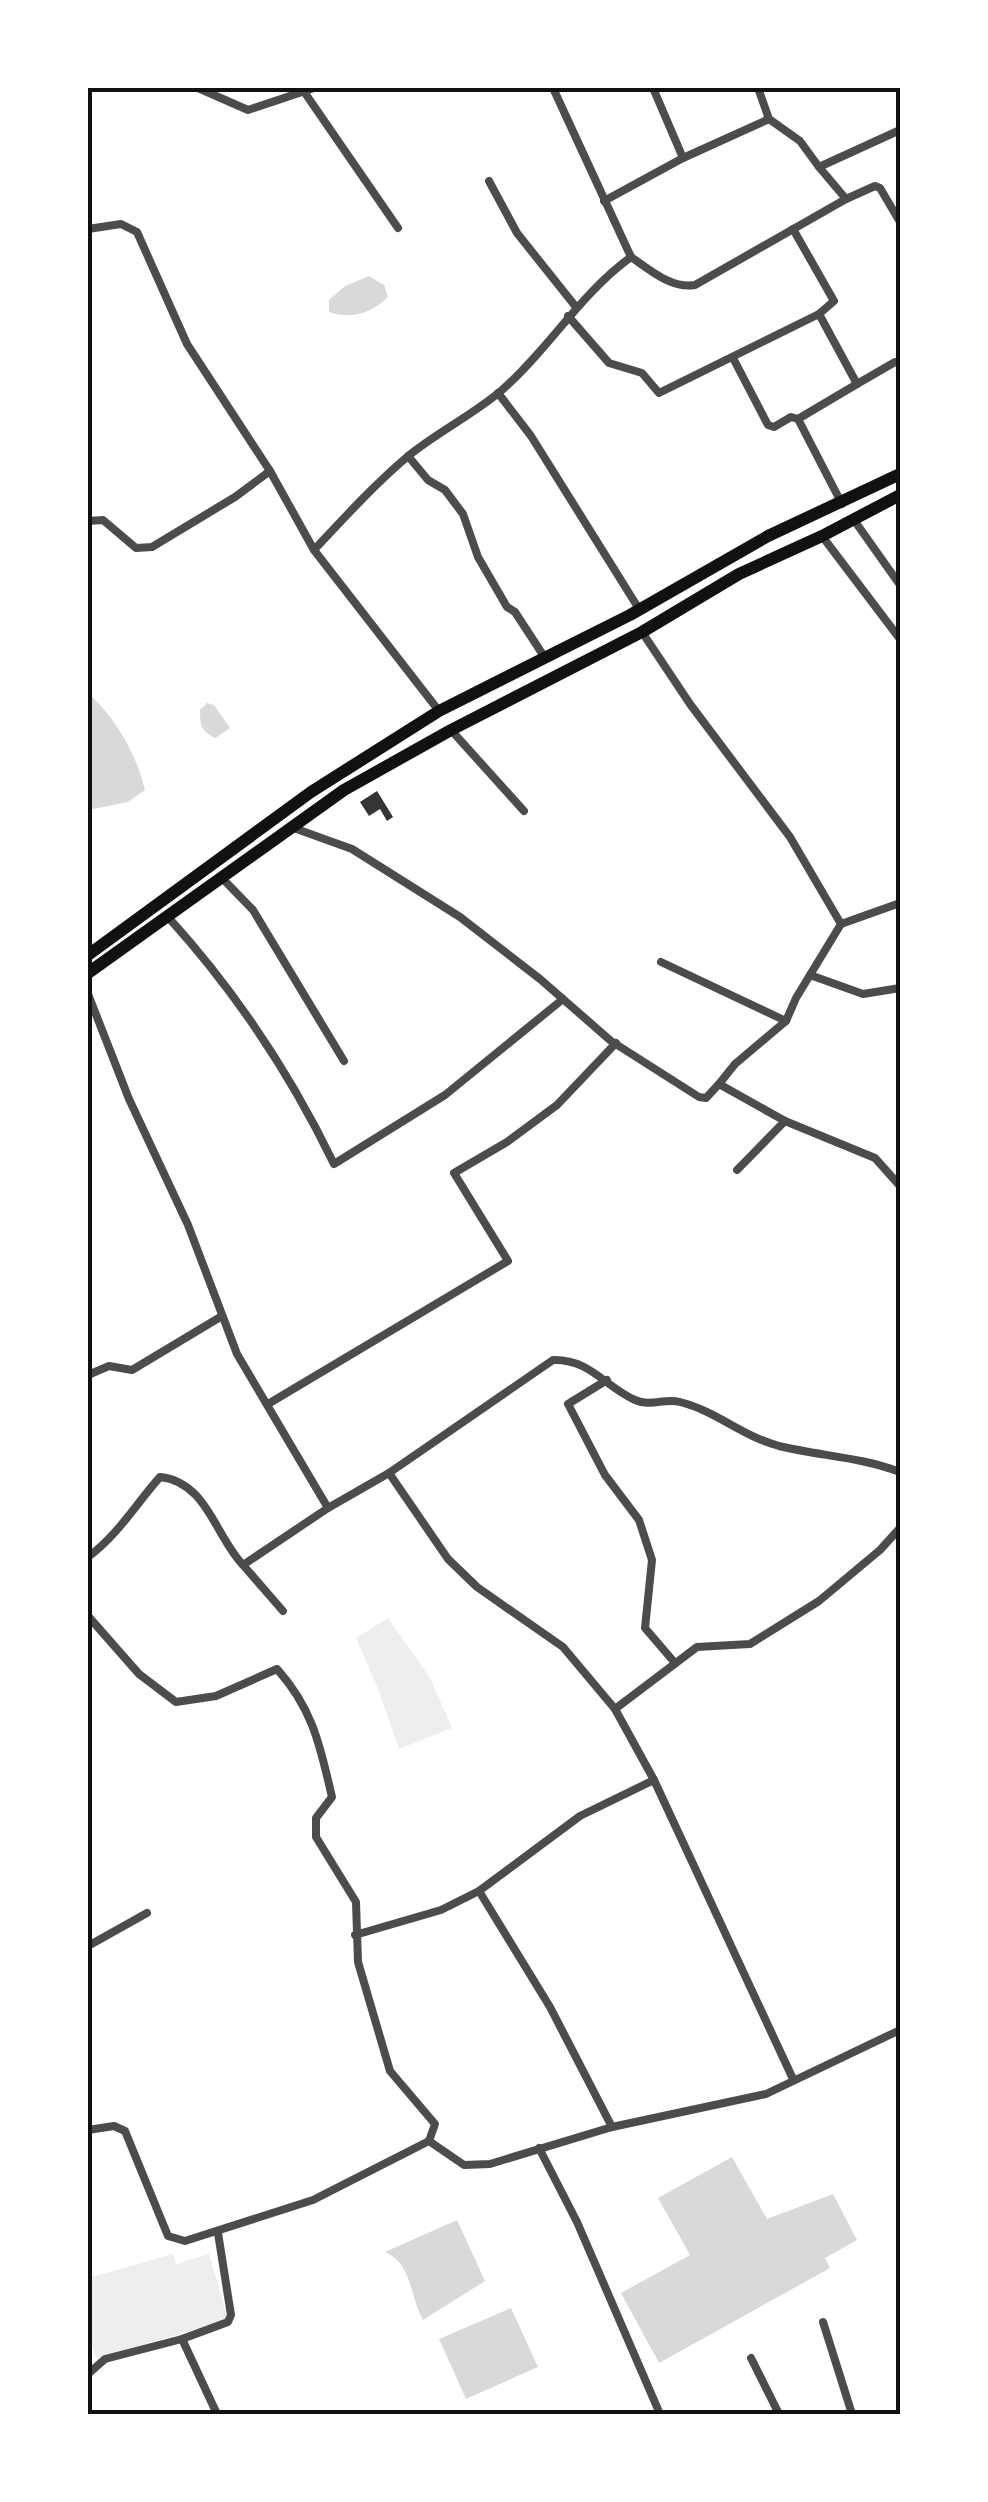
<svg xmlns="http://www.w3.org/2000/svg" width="988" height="2502" viewBox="0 0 988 2502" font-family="'Titillium Web',sans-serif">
<rect width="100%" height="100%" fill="#fff"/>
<g fill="#eee">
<path d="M388 1618 430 1678 452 1728 399 1749 377 1686 356 1638Z"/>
<path d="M173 2254 176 2264 209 2254 228 2320 96 2358 88 2329V2278Z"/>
</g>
<g fill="#d9d9d9">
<path d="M369 276 384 285 388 297C372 313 351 320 329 312V300L345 286Z"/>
<path d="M91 696C117 720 137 756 145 790L128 802 88 810V697Z"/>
<path d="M207 703 214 705 230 728 215 738C201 731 200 725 200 710Z"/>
<path d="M732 2157 767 2219 833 2194 857 2240 825 2258 830 2268 659 2363 621 2293 690 2255 658 2198Z"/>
<path d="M457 2220 485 2281 423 2320C410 2297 412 2263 385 2252Z"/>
<path d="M511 2308 538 2367 466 2399 439 2339Z"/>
</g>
<path fill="#353535" d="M377 791 393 817 387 821 380 809 369 816 360 802Z"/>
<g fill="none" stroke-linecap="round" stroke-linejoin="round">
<g stroke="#4c4c4c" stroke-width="8">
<path d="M198 88 248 110 314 88"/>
<path d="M653 88 683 158 769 119"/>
<path d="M758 88 769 119 800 141 819 167"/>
<path d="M305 93 398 228"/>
<path d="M489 181 517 233 576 307"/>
<path d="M846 199 875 186 880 188 900 222"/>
<path d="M604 201 683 158"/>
<path d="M88 229 121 224 137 232 187 344 270 471 314 550 439 711"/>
<path d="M793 229 834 301 819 314 857 384 895 362 900 363"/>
<path d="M631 257C650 270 671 289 695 285L846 199 819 167 900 130"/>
<path d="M568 316 609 363 642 373 659 393 819 314"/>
<path d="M733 358 768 425 774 427 791 417 798 419"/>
<path d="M498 393 531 436 639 609"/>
<path d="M408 456 428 480 445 490 463 514 478 557 507 607 515 612 545 658"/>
<path d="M842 504 798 419 857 384"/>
<path d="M854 520 900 585"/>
<path d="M88 521 103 520 136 548 152 547 235 497 270 471"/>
<path d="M822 536 900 639"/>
<path d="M314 550C344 518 374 485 407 457 437 432 473 415 502 390 549 349 580 294 631 257L553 88"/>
<path d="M642 632 690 704 790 837 841 924 796 998 786 1021 735 1064 719 1084"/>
<path d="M451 730 524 811"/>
<path d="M291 827 352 849 460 917 540 979 611 1041 699 1097 706 1098 719 1084 785 1121 875 1158 900 1186"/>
<path d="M221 877 253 910 344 1061"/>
<path d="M168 917C236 992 290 1073 334 1164L445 1095 563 999"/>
<path d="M841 924 900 903"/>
<path d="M661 962 786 1021"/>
<path d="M810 975 863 994 900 988"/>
<path d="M88 994 129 1099 188 1225 237 1354 328 1508"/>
<path d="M737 1170 785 1121"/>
<path d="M88 1375 109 1366 132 1370 222 1316"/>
<path d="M607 1380 568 1404 605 1475 639 1520 652 1560 645 1628 675 1663"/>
<path d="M268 1404 508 1261 454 1173 507 1142 557 1105 616 1043"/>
<path d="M389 1473 448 1559 477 1587 563 1647 615 1709 654 1780 793 2079"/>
<path d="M88 1557C118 1535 135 1505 160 1477 207 1482 215 1536 243 1565L328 1508 389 1473 553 1360C590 1359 604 1386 635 1400 650 1407 665 1398 680 1402 716 1411 742 1436 779 1446 820 1456 861 1457 900 1472"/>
<path d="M243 1565 283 1611"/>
<path d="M88 1616 139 1674 176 1702 216 1696 277 1669C313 1709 320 1746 332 1797L316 1818V1837L356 1902 358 1962 390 2071 435 2124 429 2141"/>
<path d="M615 1709 697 1647 750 1644 819 1601 880 1550 900 1528"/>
<path d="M479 1891 550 2007 612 2127"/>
<path d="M355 1935 441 1910 479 1891 580 1816 654 1780"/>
<path d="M88 1946 147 1913"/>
<path d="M88 2130 114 2126 125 2131 168 2236 185 2241 313 2200 429 2141 464 2165 490 2164 612 2127 766 2094 900 2030"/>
<path d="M539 2148 577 2222 660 2414"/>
<path d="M823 2322 852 2414"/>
<path d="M182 2339 217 2414"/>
<path d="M751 2358 779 2414"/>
<path d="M88 2374 105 2359 182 2339 228 2322 231 2315 218 2233"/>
<path d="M897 2414 900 2413"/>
</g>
<g stroke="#111" stroke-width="12">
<path d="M88 955 311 792 439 711 630 615 768 536 900 474"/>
<path d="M88 973 344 790 451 730 642 632 739 574 822 536 900 495"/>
</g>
</g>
<rect width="988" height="2502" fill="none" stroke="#ffffff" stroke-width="180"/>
<rect x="90" y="90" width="808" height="2322" fill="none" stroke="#111" stroke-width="4"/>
</svg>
